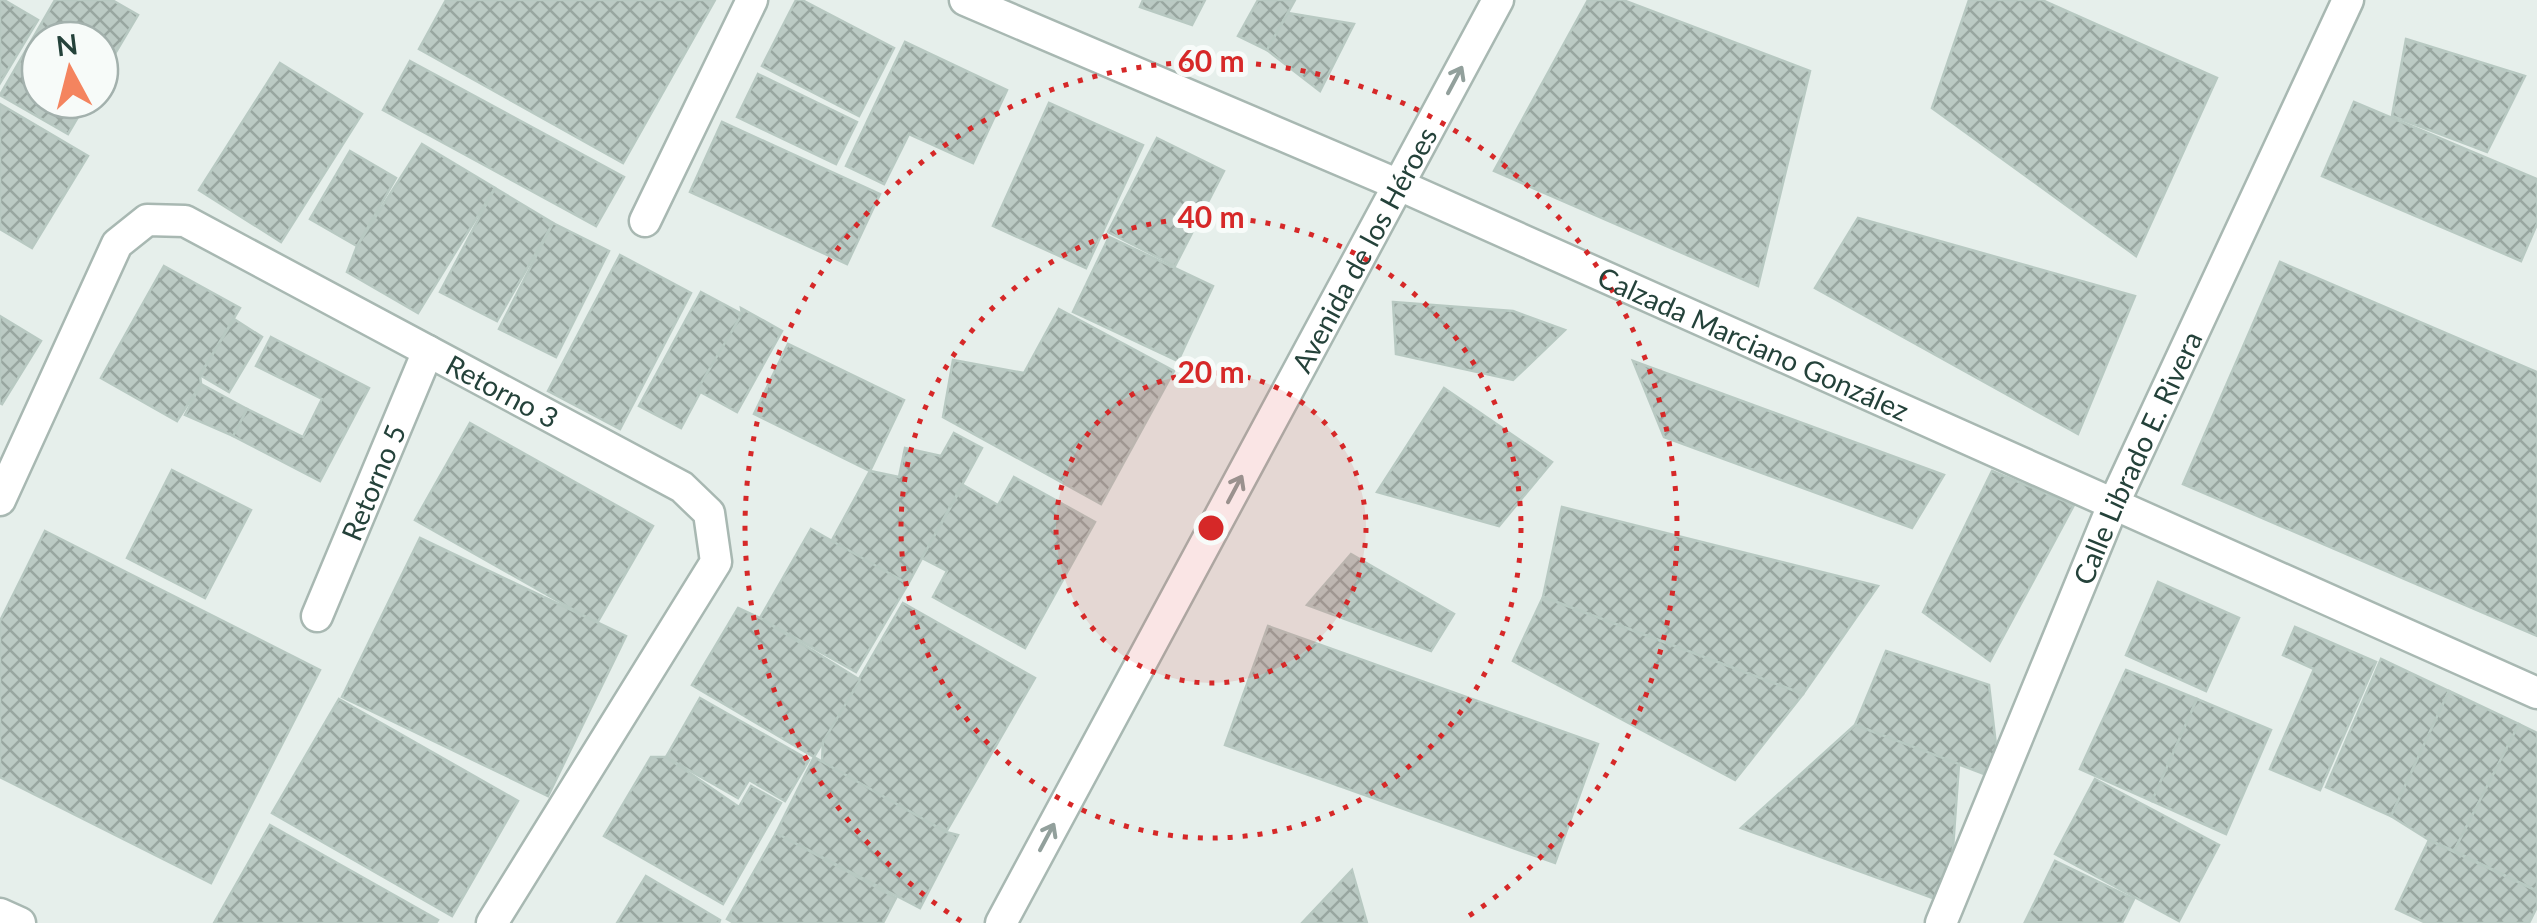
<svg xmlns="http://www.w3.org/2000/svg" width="2537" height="923" viewBox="0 0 2537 923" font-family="Lato,sans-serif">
<defs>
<pattern id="building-cross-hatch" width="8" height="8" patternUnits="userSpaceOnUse" patternTransform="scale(2.5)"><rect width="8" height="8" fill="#bbcac4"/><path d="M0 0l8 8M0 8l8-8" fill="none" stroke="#98a6a0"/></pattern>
</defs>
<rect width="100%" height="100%" fill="#e6efeb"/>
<g fill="url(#building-cross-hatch)" stroke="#b8c9c2" stroke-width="2.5">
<path d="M0 0H4L38 20 0 83Z"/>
<path d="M55 0H112L138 15 100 79V40H40V100H88L68 134 0 95Z"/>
<path d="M446 0H715L623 163 419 49Z"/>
<path d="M796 0H802L894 48 859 116 762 66Z"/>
<path d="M1143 0H1205L1192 25 1140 7Z"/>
<path d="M1258 0H1295L1267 50 1238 36Z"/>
<path d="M1588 0H1623L1810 71 1758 286 1494 171Z"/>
<path d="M1969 0H2042L2217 78 2136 256 1932 108Z"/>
<path d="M1288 13 1354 24 1320 91 1267 50Z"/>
<path d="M2406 39 2525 76 2487 152 2392 116Z"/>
<path d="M905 42 1007 90 973 163 909 134 884 184 846 166Z"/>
<path d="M410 61 624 177 596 226 383 110Z"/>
<path d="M280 63 362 114 281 242 199 190Z"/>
<path d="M758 74 857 122 836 164 737 117Z"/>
<path d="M2354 102 2537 179V224L2521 261 2322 176Z"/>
<path d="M1049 103 1143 145 1086 268 993 226Z"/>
<path d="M0 104 88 156 32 248 0 229Z"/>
<path d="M722 122 880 194 847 264 690 192Z"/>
<path d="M1157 138 1224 171 1175 266 1108 232Z"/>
<path d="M422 144 495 188 418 313 347 272 357 246Z"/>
<path d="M350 151 396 178 357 246 310 219Z"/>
<path d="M495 188 553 223 497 321 440 292Z"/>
<path d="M1858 218 2135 296 2078 434 1815 288Z"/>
<path d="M553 223 609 251 556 357 499 329Z"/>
<path d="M1109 237 1213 286 1178 361 1073 312Z"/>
<path d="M620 255 691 293 620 429 548 391Z"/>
<path d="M2280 262 2537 372V636L2183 484Z"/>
<path d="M164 266 240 308 200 375 201 384 177 421 101 378Z"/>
<path d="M701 292 742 314 681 428 639 406Z"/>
<path d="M1393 302 1513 311 1565 330 1513 380 1396 354Z"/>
<path d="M741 308 782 331 737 412 697 390 742 314Z"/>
<path d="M1059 309 1174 371 1101 504 943 417 953 360 1024 373Z"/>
<path d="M0 316 41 341 2 404 0 403Z"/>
<path d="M234 319 262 337 229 392 200 375Z"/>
<path d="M271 337 369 388 320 481 233 436 247 409 303 437 322 399 256 366Z"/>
<path d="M788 344 904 400 870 471 754 414Z"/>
<path d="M1633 361 1944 475 1912 528 1664 437Z"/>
<path d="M201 384 247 409 233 436 185 415Z"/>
<path d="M1444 388 1552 462 1499 526 1377 492Z"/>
<path d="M470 423 653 526 597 623 415 520Z"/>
<path d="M954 433 982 448 908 584 831 542 870 471 899 477 905 448 941 456Z"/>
<path d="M172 470 251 510 205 598 127 558Z"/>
<path d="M1992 471 2074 505 1990 661 1923 612Z"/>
<path d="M1014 477 1095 522 1025 648 933 597 947 571 922 558 963 485 998 505Z"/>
<path d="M1562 507 1878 586 1803 694 1543 597Z"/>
<path d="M811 529 908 584 856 672 760 618Z"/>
<path d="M45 531 320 670 211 883 0 777V621Z"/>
<path d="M420 538 626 636 548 796 342 697Z"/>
<path d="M1351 554 1454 614 1431 651 1307 605Z"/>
<path d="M2158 582 2239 618 2206 691 2126 655Z"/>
<path d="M1543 597 1803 694 1735 780 1513 661Z"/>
<path d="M903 603 1035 678 946 832 822 762 823 741Z"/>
<path d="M738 608 760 618 860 680 814 757 692 685Z"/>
<path d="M1268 626 1598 744 1555 863 1225 745Z"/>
<path d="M2295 627 2376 662 2320 790 2270 769 2314 669 2283 655Z"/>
<path d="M1886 651 1989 685 2000 780 1855 725Z"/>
<path d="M2381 659 2449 691 2391 816 2326 787Z"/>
<path d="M2126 670 2197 699 2152 801 2080 769Z"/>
<path d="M2449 691 2519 724 2454 851 2429 840 2391 816Z"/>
<path d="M700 698 809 760 785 801 749 780 738 798 666 757Z"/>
<path d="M339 699 518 801 452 916 272 813Z"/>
<path d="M2197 699 2271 730 2226 834 2152 801Z"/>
<path d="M2519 724 2537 733V891L2454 851Z"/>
<path d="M1855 725 1959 764 1949 904 1741 828Z"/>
<path d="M651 757H666L739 807 751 786 781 803 723 904 604 836Z"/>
<path d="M814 757 946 832 958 835 920 908 776 833Z"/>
<path d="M2095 779 2219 845 2179 921 2055 854Z"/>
<path d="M270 825 438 920 436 923H214Z"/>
<path d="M776 833 896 898 883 923H734L727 919Z"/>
<path d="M2429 840 2537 891V907L2529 923H2426L2396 909Z"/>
<path d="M2055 861 2134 899 2122 923 2025 922Z"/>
<path d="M1352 870 1367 923H1302Z"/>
<path d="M646 876 720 920 719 923H617Z"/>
</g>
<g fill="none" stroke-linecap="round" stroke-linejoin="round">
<g stroke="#a8b8b2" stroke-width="35">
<g id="minor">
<path id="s1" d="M965 0 1399 185 2537 693"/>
<path d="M645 221 752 0"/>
<path id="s2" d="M0 500 117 244 147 220 185 221 682 487 709 513 716 562 492 923"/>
<path id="s3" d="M317 616 428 351"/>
<path id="s4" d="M1941 923 2113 505 2348 0"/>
</g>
</g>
<g stroke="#a8b8b2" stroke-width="35">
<g id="tertiary">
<path d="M0 914 20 923"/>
<path id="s5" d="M1001 923 1498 0"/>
</g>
</g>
<use href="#minor" stroke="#fff" stroke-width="30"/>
<use href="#tertiary" stroke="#fff" stroke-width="30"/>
</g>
<defs><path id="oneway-shaft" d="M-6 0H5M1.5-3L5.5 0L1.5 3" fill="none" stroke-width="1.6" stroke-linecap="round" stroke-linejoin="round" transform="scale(2.5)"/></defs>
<g stroke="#92a09c">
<use href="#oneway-shaft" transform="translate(1455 80) rotate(-62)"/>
<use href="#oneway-shaft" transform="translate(1235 489) rotate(-62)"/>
<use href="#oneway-shaft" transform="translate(1047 837) rotate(-62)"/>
</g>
<circle cx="1211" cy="528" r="155" fill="#d62828" fill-opacity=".12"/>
<g fill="none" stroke="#d62828" stroke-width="5" stroke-dasharray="5 10">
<circle cx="1211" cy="528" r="155"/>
<circle cx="1211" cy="528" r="310"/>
<path d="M961 921A466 466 0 1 1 1461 921"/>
</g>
<g text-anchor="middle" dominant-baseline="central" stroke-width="10" stroke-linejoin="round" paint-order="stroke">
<g font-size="28" fill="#24423a" stroke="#f7fbf9">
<text stroke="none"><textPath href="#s5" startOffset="765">Avenida de los Héroes</textPath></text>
<text stroke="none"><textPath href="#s1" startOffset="860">Calzada Marciano González</textPath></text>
<text stroke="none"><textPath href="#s2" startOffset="718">Retorno 3</textPath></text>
<text stroke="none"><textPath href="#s4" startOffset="505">Calle Librado E. Rivera</textPath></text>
<text stroke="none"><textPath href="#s3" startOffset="145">Retorno 5</textPath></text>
</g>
</g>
<circle cx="1211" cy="528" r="15" fill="#d62828" stroke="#f7fbf9" stroke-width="5"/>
<g font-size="30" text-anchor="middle" font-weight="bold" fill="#d62828" stroke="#f7fbf9" stroke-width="10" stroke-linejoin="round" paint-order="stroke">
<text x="1211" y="72">60 m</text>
<text x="1211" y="228">40 m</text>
<text x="1211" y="383">20 m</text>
</g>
<g transform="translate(70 70) rotate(353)"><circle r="48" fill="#f7fbf9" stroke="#a3b1ad" stroke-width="2.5"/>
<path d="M0-8L18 38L0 25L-18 38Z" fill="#f4845f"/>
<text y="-15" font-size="28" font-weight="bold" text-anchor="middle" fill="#24423a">N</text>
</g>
</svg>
